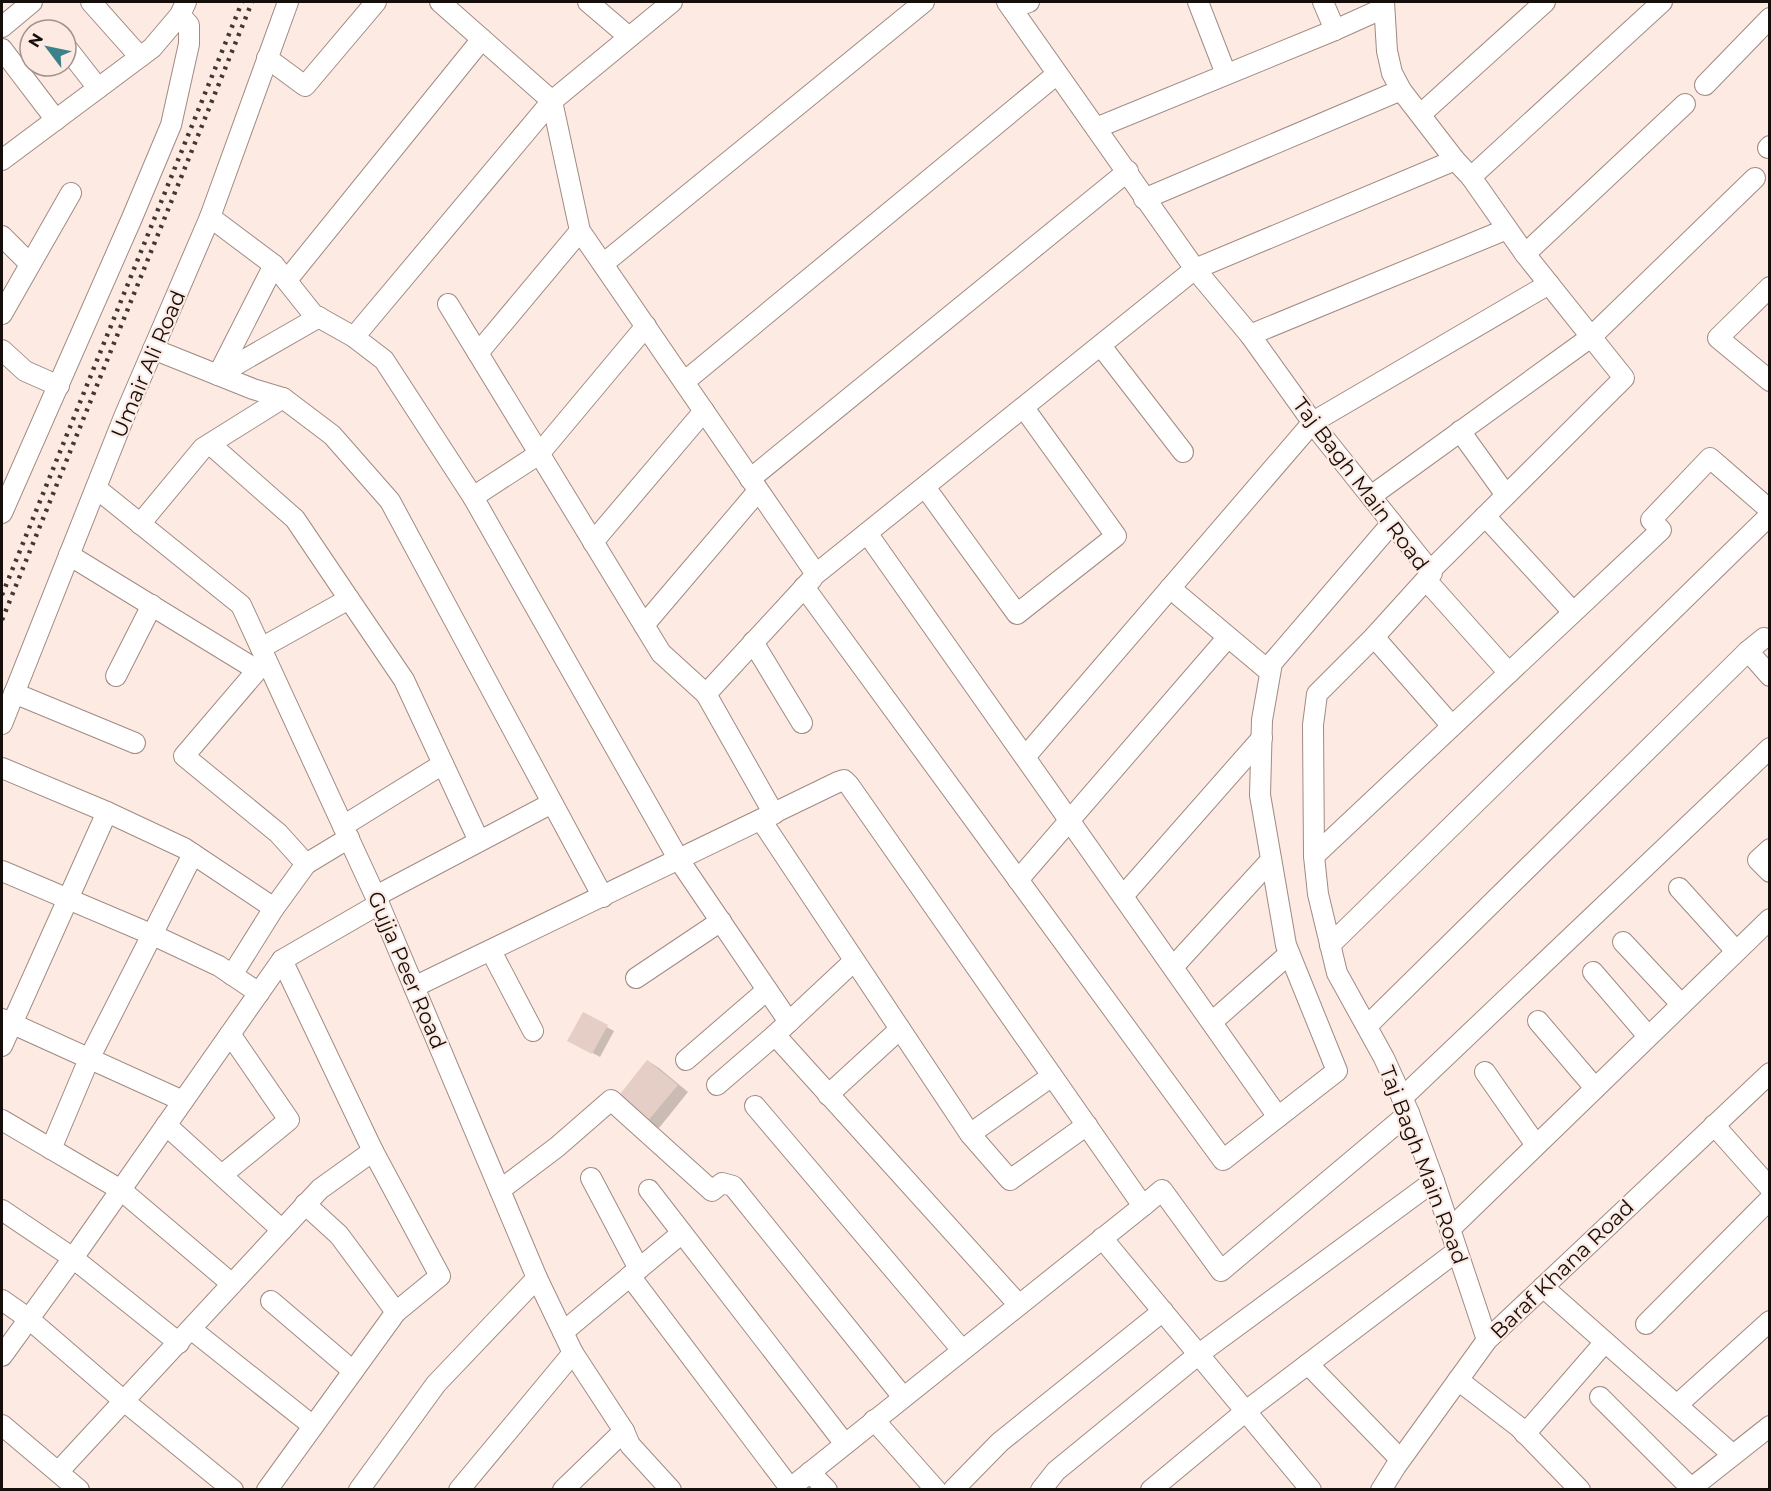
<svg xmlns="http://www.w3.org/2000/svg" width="1771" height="1491" viewBox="0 0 1771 1491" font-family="Montserrat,sans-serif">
<rect width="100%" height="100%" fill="#fdeae3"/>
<g fill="#0003">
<path d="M583 1014 614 1031 600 1057 569 1040Z"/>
<path d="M648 1061 659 1068 688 1092 659 1128 648 1121Z"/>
</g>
<g fill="#e5cec5">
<path d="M583 1012 608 1025 592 1054 567 1041Z"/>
<path d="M647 1060 678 1085 647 1122 617 1098Z"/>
</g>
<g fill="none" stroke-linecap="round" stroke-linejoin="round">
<g stroke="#a18b83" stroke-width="22">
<g id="minor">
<path d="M91 2 140 57"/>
<path d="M588 2 629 37"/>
<path d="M672 2 552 101 580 231 816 574 1195 269 1455 160"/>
<path d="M1007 2 1195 269 1250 335 1321 434 1432 573 1374 637 1317 694 1313 725 1314 856 1318 894 1337 973 1384 1058 1409 1113 1434 1181 1487 1340"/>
<path d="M1198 2 1226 74"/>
<path d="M1323 2 1335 30"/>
<path d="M1384 2 1387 51 1392 73 1401 90 1455 160 1471 177 1525 254 1624 378 1431 570"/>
<path d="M1012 8 1029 2"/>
<path d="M2 27 32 2"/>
<path d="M66 47 98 88"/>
<path d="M2 49 56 120"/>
<path d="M267 58 305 86 376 2"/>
<path d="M1705 85 1770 18"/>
<path d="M1421 114 1545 2"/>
<path d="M1096 128 1335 30 1384 8"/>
<path d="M1768 148 1770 146"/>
<path d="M2 160 152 48 180 15 186 2"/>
<path d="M1471 177 1662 2"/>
<path d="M1144 199 1401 90"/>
<path d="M210 217 274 265 313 314 354 337 384 360 473 497 679 860 789 1022"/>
<path d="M2 236 30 264"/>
<path d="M1525 254 1685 104"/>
<path d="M603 264 924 2"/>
<path d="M287 280 482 39"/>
<path d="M1770 287 1718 338 1770 381"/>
<path d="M448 304 661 653 706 694"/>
<path d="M2 314 71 193"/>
<path d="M1250 335 1507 229"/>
<path d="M354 337 552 101 440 2"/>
<path d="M1101 346 1183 452"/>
<path d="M153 349 253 389 283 398 332 435 390 501 603 897"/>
<path d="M2 350 25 371 59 386"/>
<path d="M478 353 580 231"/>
<path d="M218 375 274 265"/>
<path d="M218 375 319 317"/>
<path d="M684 382 1057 74"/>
<path d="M1460 431 1506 495"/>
<path d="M210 444 295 519 349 599 404 680 479 841"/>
<path d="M750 479 1128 171"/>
<path d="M925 487 1017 614 1116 536 1024 408"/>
<path d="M96 488 241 605 379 904 537 1278 573 1353 624 1431 630 1445 671 1490"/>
<path d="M1371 496 1591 337 1755 178"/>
<path d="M473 497 539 454 646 326"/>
<path d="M2 513 132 218 171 125 189 44V25L180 15"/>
<path d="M1485 516 1573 612"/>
<path d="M140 524 203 448 283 398"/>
<path d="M867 533 1278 1117"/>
<path d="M593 542 704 411"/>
<path d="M69 555 257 670"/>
<path d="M1426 580 1509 673"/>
<path d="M804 587 1223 1160 1337 1071 1286 945 1260 795 1262 720 1272 663 1392 523"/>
<path d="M1170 588 1270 672"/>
<path d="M644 625 758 491"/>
<path d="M1374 637 1452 726"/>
<path d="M753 642 802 723"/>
<path d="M261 648 349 599"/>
<path d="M1748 651 1770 676"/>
<path d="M266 660 184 756 278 833 306 864"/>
<path d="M116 676 152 605"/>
<path d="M14 693 135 743"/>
<path d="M2 724 124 417 210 217 288 2"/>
<path d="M1025 757 1313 422 1549 284"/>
<path d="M2 768 107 812 184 848 274 908 306 864 349 838"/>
<path d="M774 814 706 694 812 579"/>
<path d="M761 820 970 1134 1010 1180 1087 1125"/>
<path d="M343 826 443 764"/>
<path d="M1770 849 1758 860 1770 872"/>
<path d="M1314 856 1661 530 1651 520 1710 458 1770 510"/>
<path d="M2 871 153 935 219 966 259 993"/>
<path d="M1018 880 1228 637"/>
<path d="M1679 888 1736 951"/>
<path d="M376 896 552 803"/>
<path d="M1123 896 1262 738"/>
<path d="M1623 942 1681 1004"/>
<path d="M1330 945 1770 515"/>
<path d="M491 951 533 1031"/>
<path d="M1173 967 1271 860"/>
<path d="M1593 972 1648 1036"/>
<path d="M232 975 274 908"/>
<path d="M636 978 721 921"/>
<path d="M414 987 838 782 844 780 849 785 1143 1206 788 1490"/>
<path d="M2 1019 183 1101"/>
<path d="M1538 1021 1595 1088"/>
<path d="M1212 1022 1289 954"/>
<path d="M1367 1026 1748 651 1764 638"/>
<path d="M775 1035 1019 1305"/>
<path d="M2 1046 107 812"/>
<path d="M686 1060 767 990"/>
<path d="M1485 1072 1536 1145"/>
<path d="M717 1085 775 1035 854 961"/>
<path d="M828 1095 900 1029"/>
<path d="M1402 1098 1770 748"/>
<path d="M755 1106 962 1350"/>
<path d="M2 1120 121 1190 232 1284"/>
<path d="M166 1125 282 1230"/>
<path d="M1714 1125 1770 1188"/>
<path d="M970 1134 1052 1076"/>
<path d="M51 1149 89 1059 193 854"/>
<path d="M222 1175 289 1120 230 1034"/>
<path d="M591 1178 639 1269"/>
<path d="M500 1190 557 1147 611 1100 712 1191 722 1183 733 1186 903 1397"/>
<path d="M649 1190 845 1444"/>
<path d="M305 1204 339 1235 396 1312"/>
<path d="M1143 1206 1162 1190 1221 1271 1409 1113"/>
<path d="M2 1210 73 1258 179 1343"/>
<path d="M1450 1229 1770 919"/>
<path d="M1102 1238 1311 1490"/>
<path d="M630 1276 790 1488"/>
<path d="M1543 1287 1733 1455"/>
<path d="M2 1300 29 1319 124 1401 233 1490"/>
<path d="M271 1301 353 1371"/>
<path d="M1646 1324 1770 1199"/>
<path d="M191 1329 313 1426"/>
<path d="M563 1332 682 1233"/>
<path d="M2 1356 73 1258 282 960 379 904"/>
<path d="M1308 1364 1400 1459"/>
<path d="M1458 1380 1519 1427 1580 1490"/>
<path d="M1600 1397 1691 1488"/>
<path d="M1677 1405 1770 1321"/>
<path d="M874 1420 936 1490"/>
<path d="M2 1425 79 1490"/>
<path d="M1525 1434 1605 1342"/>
<path d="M58 1472 320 1189 373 1151"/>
<path d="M810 1472 827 1490"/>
<path d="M267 1490 396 1312 440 1276 373 1151 282 960"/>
<path d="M359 1490 436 1384 537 1278"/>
<path d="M459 1490 573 1353"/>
<path d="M563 1490 624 1431"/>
<path d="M953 1490 1000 1442 1163 1311"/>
<path d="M1041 1490 1056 1471 1199 1354 1434 1181"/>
<path d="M1151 1490 1246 1411 1457 1251"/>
<path d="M1381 1490 1396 1466 1487 1340 1770 1073"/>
<path d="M1689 1490 1770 1426"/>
</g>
</g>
<use href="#minor" stroke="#fff" stroke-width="20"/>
<g stroke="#413733" stroke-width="4.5" stroke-dasharray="3 6" stroke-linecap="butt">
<path d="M2 595 242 2"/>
<path d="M2 620 252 2"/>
</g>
</g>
<g text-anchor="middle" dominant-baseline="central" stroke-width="4.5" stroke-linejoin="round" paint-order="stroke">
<g font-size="21" fill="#160e0b" stroke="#fdeae3">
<text transform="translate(148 364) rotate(-67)">Umair Ali Road</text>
<text transform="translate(1361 484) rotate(53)">Taj Bagh Main Road</text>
<text transform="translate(407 970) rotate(67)">Gujja Peer Road</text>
<text transform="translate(1424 1165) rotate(69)">Taj Bagh Main Road</text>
<text transform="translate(1562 1269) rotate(-44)">Baraf Khana Road</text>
</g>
</g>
<rect width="1771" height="1491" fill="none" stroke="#160e0b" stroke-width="6"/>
<g transform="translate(48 48) rotate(302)"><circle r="28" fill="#fdeae3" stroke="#a1928d" stroke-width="1.5"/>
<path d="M0-4.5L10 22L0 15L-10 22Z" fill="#3b828b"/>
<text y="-9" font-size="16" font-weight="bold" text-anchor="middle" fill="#160e0b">N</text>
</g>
</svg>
